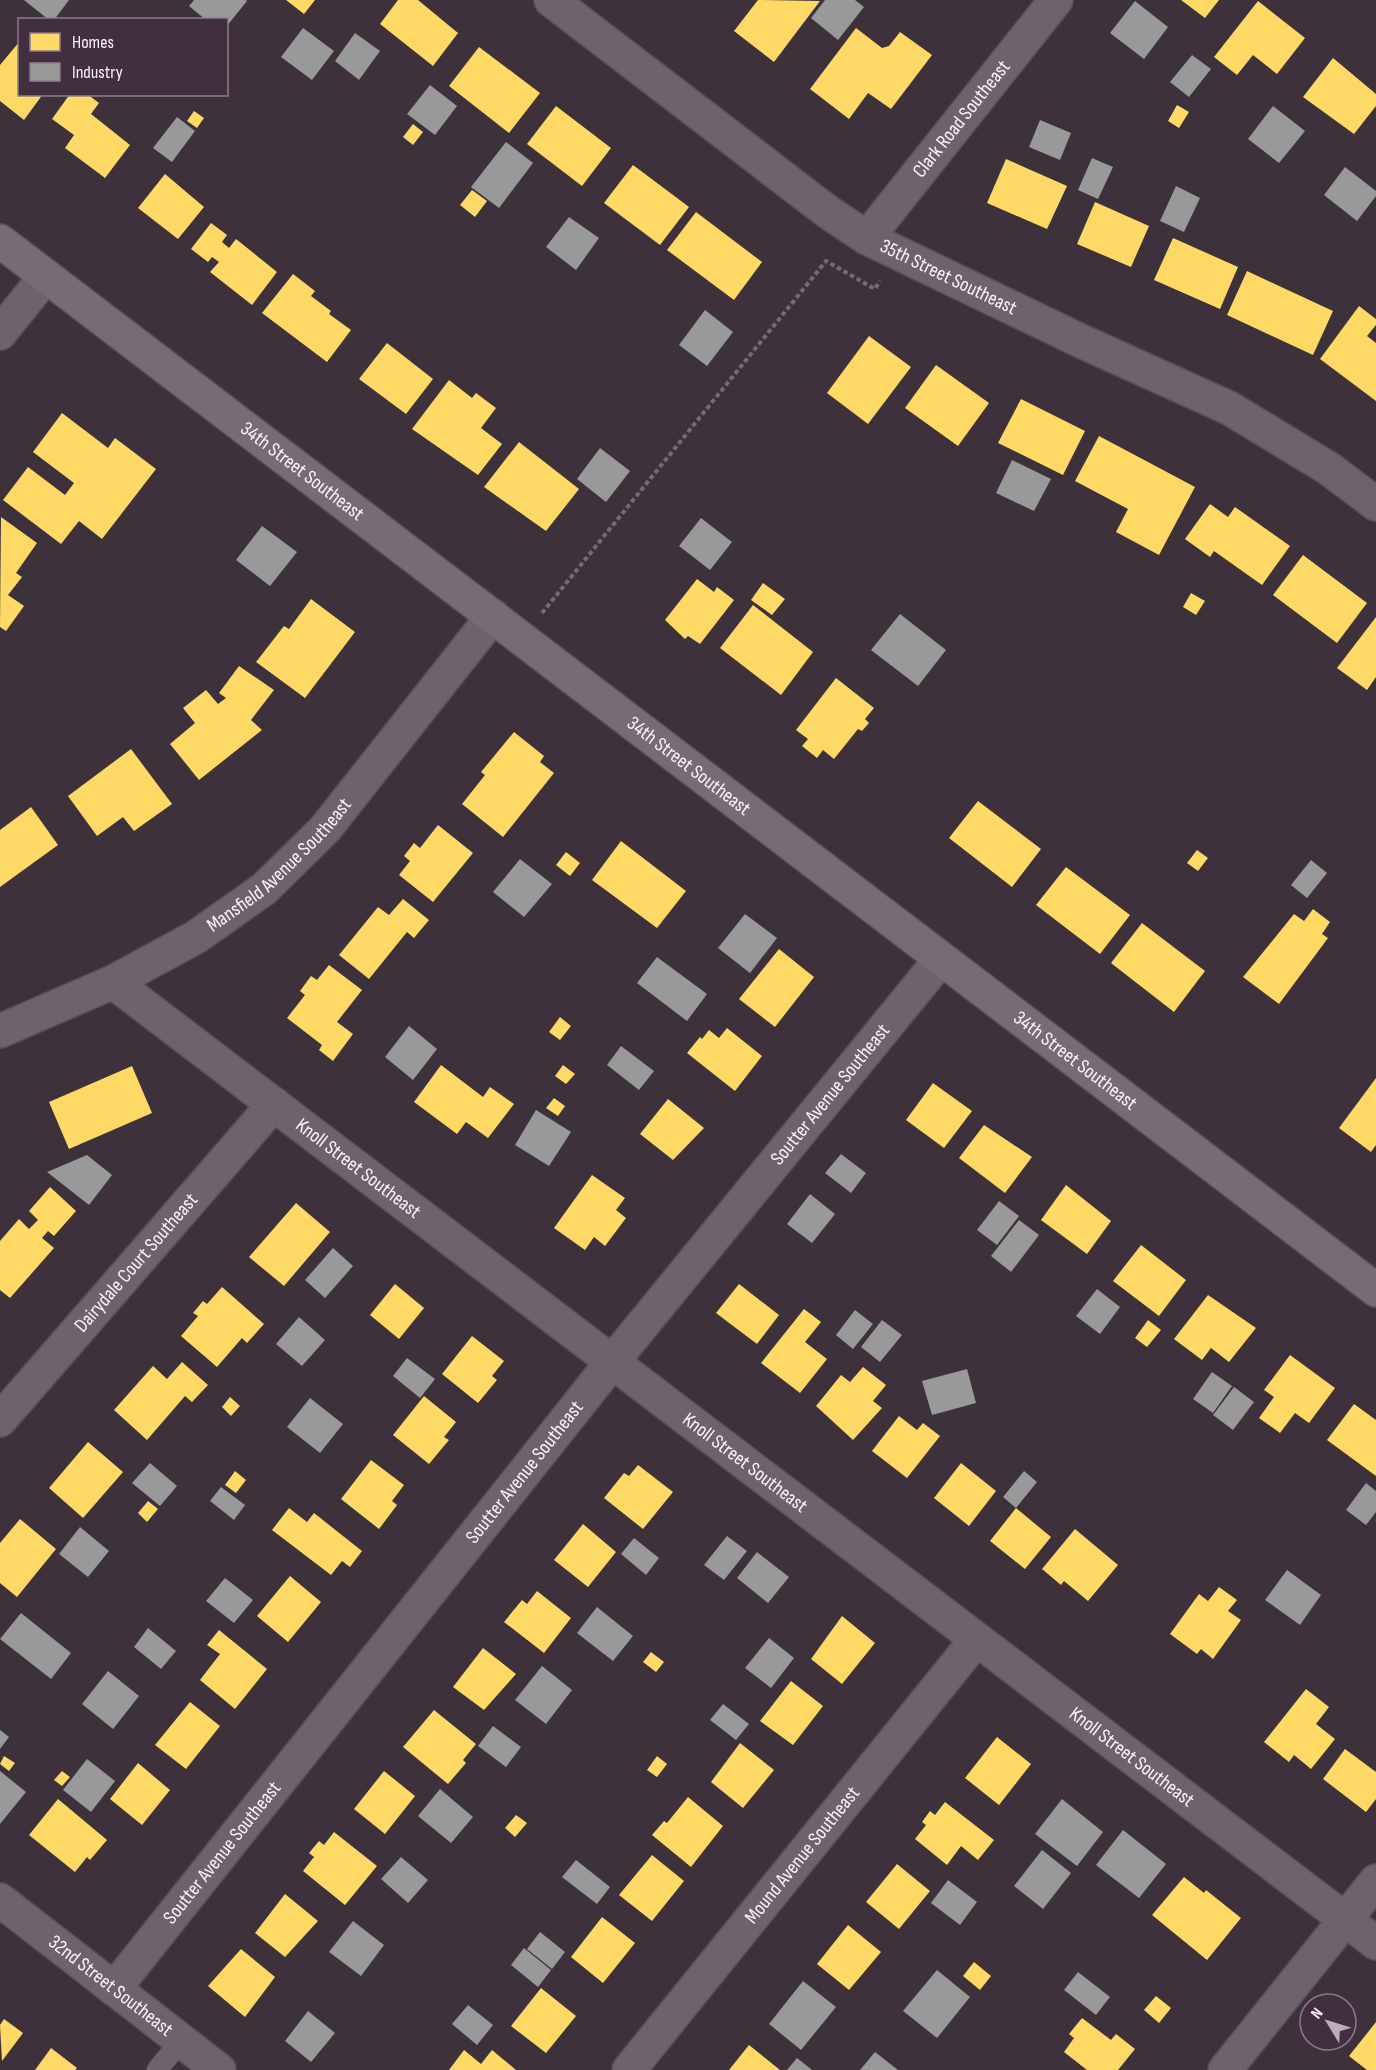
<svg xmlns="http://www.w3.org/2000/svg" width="1376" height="2070" viewBox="0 0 1376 2070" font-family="'Sofia Sans Condensed',sans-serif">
<rect width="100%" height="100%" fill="#3d323b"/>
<g fill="#ffd966">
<path d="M286 0H315L304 14Z"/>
<path d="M398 0H418L458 33 433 66 380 24Z"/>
<path d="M758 0 820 1 774 62 734 31Z"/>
<path d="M1181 0H1219L1205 18Z"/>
<path d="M1258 1 1305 38 1277 74 1253 55 1237 75 1214 57Z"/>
<path d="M856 28 882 48 889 46 900 32 932 55 891 109 868 93 849 119 810 89Z"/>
<path d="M20 41V94H43L24 120 0 101V65Z"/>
<path d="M479 47 540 93 509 133 449 86Z"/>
<path d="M1333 58 1376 94V106L1354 134 1303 97Z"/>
<path d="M70 94H87L99 103 91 114 130 145 105 178 65 148 74 135 52 119Z"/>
<path d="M1177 105 1189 112 1179 128 1168 121Z"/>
<path d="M556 106 611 148 582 186 527 144Z"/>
<path d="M194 111 204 118 197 128 187 121Z"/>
<path d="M413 124 423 132 413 145 403 137Z"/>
<path d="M1006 159 1067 186 1047 229 987 203Z"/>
<path d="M633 165 689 207 660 245 604 203Z"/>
<path d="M165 174 204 207 178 239 138 208Z"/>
<path d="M472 190 487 201 475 217 460 205Z"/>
<path d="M1095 202 1149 226 1131 267 1077 244Z"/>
<path d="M696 212 762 262 734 300 667 250Z"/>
<path d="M211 223 227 235 222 242 229 248 236 239 277 272 252 305 210 272 219 262 212 257 208 262 191 249Z"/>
<path d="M1173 238 1238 267 1220 309 1154 280Z"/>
<path d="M1247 271 1333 311 1313 355 1227 315Z"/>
<path d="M293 274 315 291 311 296 331 311 329 314 351 330 327 362 262 313Z"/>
<path d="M1359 306 1376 319V325L1367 336 1376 343V401L1320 359Z"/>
<path d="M869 336 911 367 868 424 827 393Z"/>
<path d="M387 343 433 379 406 414 359 379Z"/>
<path d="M936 365 989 403 958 446 905 408Z"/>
<path d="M449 380 472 398 476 393 496 408 481 428 502 444 478 475 412 429Z"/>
<path d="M1021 399 1085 431 1063 475 998 443Z"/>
<path d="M62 413 108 448 115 438 156 469 102 539 79 521 61 544 3 500 28 467 65 495 74 483 33 452Z"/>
<path d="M1099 436 1195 487 1159 555 1116 532 1128 509 1075 481Z"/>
<path d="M519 442 579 489 546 531 484 487Z"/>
<path d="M1210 504 1228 517 1235 507 1290 546 1262 585 1214 551 1210 557 1185 539Z"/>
<path d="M1 517 37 543 16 573 22 577 8 595 24 606 6 631 0 627Z"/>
<path d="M1303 555 1367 603 1337 643 1273 595Z"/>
<path d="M697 579 714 592 717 587 734 600 700 644 688 636 685 639 665 620Z"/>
<path d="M763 583 785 599 772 615 751 600Z"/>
<path d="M1191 593 1205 601 1196 615 1183 607Z"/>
<path d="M311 599 355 632 305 698 256 662 284 626 289 629Z"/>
<path d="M753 605 813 652 781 695 720 648Z"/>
<path d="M1376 617V677L1367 690 1337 668Z"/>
<path d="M239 666 274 690 251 720 262 730 199 780 170 744 195 723 183 708 206 690 218 704 226 698 219 693Z"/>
<path d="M836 678 874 708 865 719 869 723 862 731 858 729 834 759 823 750 817 758 802 746 808 739 796 730Z"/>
<path d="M514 732 544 756 540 762 554 773 503 837 462 804 485 775 481 772Z"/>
<path d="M131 749 172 804 134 831 123 817 97 836 68 796Z"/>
<path d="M978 801 1041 849 1012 887 949 838Z"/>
<path d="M31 807 58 845 0 887V830Z"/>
<path d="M438 825 473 853 433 902 399 875 410 861 404 856 414 843 420 848Z"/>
<path d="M621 841 686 891 657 928 592 880Z"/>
<path d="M1197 850 1208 858 1198 871 1187 863Z"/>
<path d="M566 852 580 863 570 876 556 865Z"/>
<path d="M1066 867 1130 915 1100 954 1036 905Z"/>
<path d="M403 899 429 920 414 938 407 932 369 979 339 955 378 907 389 915Z"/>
<path d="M1313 909 1330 922 1322 934 1328 938 1279 1004 1243 977 1294 914 1304 921Z"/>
<path d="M1142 923 1205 971 1174 1012 1111 963Z"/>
<path d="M779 949 814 977 775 1027 739 999Z"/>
<path d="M329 965 362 990 337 1022 353 1034 333 1061 319 1050 322 1045 287 1018 305 995 300 991 311 976 317 980Z"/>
<path d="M560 1017 571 1026 560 1040 549 1032Z"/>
<path d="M727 1028 762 1056 735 1091 687 1053 700 1037 702 1039 709 1030 719 1038Z"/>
<path d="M441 1065 483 1097 490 1087 514 1104 488 1138 466 1122 457 1134 414 1102Z"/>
<path d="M563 1065 575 1074 566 1084 555 1076Z"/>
<path d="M132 1066 152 1113 69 1149 49 1102Z"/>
<path d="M1376 1078V1145L1371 1152 1339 1128Z"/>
<path d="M933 1083 972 1111 944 1148 906 1120Z"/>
<path d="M554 1098 565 1106 558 1116 546 1108Z"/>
<path d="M668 1099 704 1128 673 1160 640 1134Z"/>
<path d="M984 1125 1032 1157 1005 1193 959 1158Z"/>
<path d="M592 1175 625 1198 616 1210 626 1218 605 1246 594 1237 585 1250 554 1228Z"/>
<path d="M1066 1185 1111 1221 1087 1254 1041 1220Z"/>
<path d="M50 1187 76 1211 54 1236 48 1231 42 1238 54 1248 10 1298 0 1290V1241L19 1219 29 1229 38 1220 29 1211Z"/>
<path d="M296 1203 330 1232 284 1286 249 1257Z"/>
<path d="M1141 1245 1186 1280 1159 1316 1113 1281Z"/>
<path d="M395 1284 424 1308 399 1339 370 1315Z"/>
<path d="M739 1284 779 1315 757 1344 716 1313Z"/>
<path d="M222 1287 264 1324 247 1343 242 1338 217 1367 181 1336 198 1316 193 1313 203 1301 207 1304Z"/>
<path d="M1208 1295 1256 1328 1229 1362 1211 1348 1202 1360 1174 1339Z"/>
<path d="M804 1309 821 1322 805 1342 827 1359 800 1393 761 1363Z"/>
<path d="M1148 1320 1161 1330 1147 1347 1135 1338Z"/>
<path d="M472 1336 504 1361 492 1376 497 1380 478 1403 442 1374Z"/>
<path d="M1290 1355 1335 1388 1309 1423 1295 1413 1280 1433 1259 1418 1274 1397 1264 1390Z"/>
<path d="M182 1362 208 1385 192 1402 185 1396 147 1440 114 1410 153 1366 167 1379Z"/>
<path d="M863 1367 886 1385 873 1401 882 1408 853 1440 816 1406 841 1375 850 1382Z"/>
<path d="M424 1396 456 1422 444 1437 449 1440 429 1464 393 1435Z"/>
<path d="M230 1397 240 1406 231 1416 222 1407Z"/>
<path d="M1354 1404 1376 1420V1476L1327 1440Z"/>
<path d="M899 1416 917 1430 923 1423 940 1436 907 1478 872 1451Z"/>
<path d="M88 1442 123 1472 83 1518 49 1488Z"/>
<path d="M371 1460 404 1485 392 1501 397 1505 379 1529 341 1499Z"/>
<path d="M961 1463 996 1491 969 1526 934 1498Z"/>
<path d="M638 1465 673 1492 643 1529 604 1498 624 1473 629 1476Z"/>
<path d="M235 1471 246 1480 236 1493 225 1485Z"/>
<path d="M148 1501 158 1509 147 1522 138 1513Z"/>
<path d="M289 1508 307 1522 314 1513 362 1551 350 1567 342 1561 331 1575 272 1530Z"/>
<path d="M1016 1508 1051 1537 1025 1569 990 1541Z"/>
<path d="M20 1519 56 1549 17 1597 0 1583V1543Z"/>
<path d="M583 1524 616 1552 588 1587 554 1560Z"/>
<path d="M1075 1529 1118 1565 1088 1601 1064 1581 1061 1585 1042 1569Z"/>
<path d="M290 1576 321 1602 288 1642 257 1616Z"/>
<path d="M1219 1587 1237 1600 1228 1611 1241 1620 1213 1659 1201 1649 1197 1654 1170 1634 1199 1594 1208 1601Z"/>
<path d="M537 1591 571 1618 544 1653 504 1622 522 1600 527 1604Z"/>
<path d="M842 1616 875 1643 842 1684 811 1659Z"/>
<path d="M219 1630 267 1669 235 1709 200 1680 220 1654 207 1645Z"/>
<path d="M483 1648 516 1674 484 1710 453 1687Z"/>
<path d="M651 1652 664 1662 656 1672 643 1662Z"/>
<path d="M791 1681 823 1706 793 1745 760 1721Z"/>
<path d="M1306 1689 1329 1707 1316 1724 1335 1739 1311 1769 1294 1755 1289 1762 1264 1742Z"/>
<path d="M190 1702 220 1726 186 1769 155 1745Z"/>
<path d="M434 1710 476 1744 463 1760 466 1763 448 1784 403 1747Z"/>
<path d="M997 1737 1031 1764 999 1805 965 1778Z"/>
<path d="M740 1743 774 1770 743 1808 711 1782Z"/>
<path d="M1345 1749 1376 1772V1799L1366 1812 1323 1779Z"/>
<path d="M4 1756 15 1763 9 1771 0 1764Z"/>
<path d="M657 1756 667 1764 657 1777 647 1770Z"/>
<path d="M138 1763 170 1790 142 1825 110 1799Z"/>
<path d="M62 1771 70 1777 62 1786 54 1780Z"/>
<path d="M384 1771 415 1796 385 1834 354 1809Z"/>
<path d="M688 1797 723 1826 691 1867 652 1835 664 1821 667 1823Z"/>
<path d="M58 1799 107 1840 90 1860 87 1857 75 1872 29 1835Z"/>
<path d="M945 1802 994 1840 978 1860 961 1846 947 1865 915 1839 926 1825 922 1822 930 1811 935 1815Z"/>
<path d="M516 1815 527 1823 515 1837 505 1828Z"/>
<path d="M334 1832 377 1866 345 1905 303 1871 314 1857 309 1853 319 1841 324 1845Z"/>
<path d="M652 1855 684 1881 652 1921 619 1895Z"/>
<path d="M897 1864 930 1891 899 1929 866 1902Z"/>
<path d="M1184 1877 1204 1893 1206 1890 1241 1918 1207 1960 1152 1915Z"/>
<path d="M285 1894 318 1921 285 1957 255 1933Z"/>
<path d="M602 1917 635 1943 603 1983 571 1957Z"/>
<path d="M848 1925 881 1952 849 1990 817 1964Z"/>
<path d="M241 1949 275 1977 245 2017 208 1986Z"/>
<path d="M974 1962 991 1976 980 1990 963 1976Z"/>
<path d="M541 1988 576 2016 546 2053 511 2026Z"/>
<path d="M1156 1996 1171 2008 1159 2023 1144 2010Z"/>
<path d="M1082 2018 1111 2040 1116 2034 1135 2049 1118 2070H1087L1064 2052 1074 2038 1069 2034Z"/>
<path d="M4 2019 23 2033 2 2061 0 2025Z"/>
<path d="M1376 2022V2070H1367L1349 2056Z"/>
<path d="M749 2045 780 2070H729Z"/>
<path d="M51 2048 77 2068 75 2070H35Z"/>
<path d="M464 2050 481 2064 492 2050 516 2070H449Z"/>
</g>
<g fill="#999">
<path d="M24 0H69L54 20H49Z"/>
<path d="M194 0H246L247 1 226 27V20H206L189 6Z"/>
<path d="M825 0H855L864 7 838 40 811 18Z"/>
<path d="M1135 1 1168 27 1144 59 1110 33Z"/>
<path d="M303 28 334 51 312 80 281 57Z"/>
<path d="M355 33 380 51 359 80 335 61Z"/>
<path d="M1192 55 1211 69 1189 97 1170 82Z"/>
<path d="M430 85 457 106 435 135 407 114Z"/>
<path d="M1273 106 1305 131 1279 163 1248 139Z"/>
<path d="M177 117 195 131 172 162 153 148Z"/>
<path d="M1040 120 1071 133 1060 160 1029 147Z"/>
<path d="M506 142 533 163 499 208 471 187Z"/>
<path d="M1092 158 1113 167 1098 199 1078 190Z"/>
<path d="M1345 167 1376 191V196L1357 221 1324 195Z"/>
<path d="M1176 186 1200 198 1184 232 1160 221Z"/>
<path d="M569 217 599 238 576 270 546 247Z"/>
<path d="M705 310 733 332 707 366 679 345Z"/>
<path d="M600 448 630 471 606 502 577 479Z"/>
<path d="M1012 460 1051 479 1034 511 996 493Z"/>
<path d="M701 518 732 542 710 570 679 546Z"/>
<path d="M262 526 297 552 270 586 236 560Z"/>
<path d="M900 614 946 650 918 686 871 650Z"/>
<path d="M520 859 552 884 524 917 493 892Z"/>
<path d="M1311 860 1327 873 1307 898 1291 885Z"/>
<path d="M745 914 777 938 750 973 718 948Z"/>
<path d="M657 957 707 994 687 1021 637 983Z"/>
<path d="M409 1026 437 1049 413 1080 385 1057Z"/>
<path d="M621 1046 654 1071 639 1090 607 1065Z"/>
<path d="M536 1110 571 1132 549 1166 515 1145Z"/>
<path d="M841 1154 866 1173 851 1193 825 1173Z"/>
<path d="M87 1155 112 1175 89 1205 47 1172Z"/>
<path d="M810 1194 835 1214 812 1243 787 1224Z"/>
<path d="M999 1201 1019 1216 997 1245 977 1230Z"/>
<path d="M1019 1220 1039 1235 1011 1272 991 1256Z"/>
<path d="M333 1248 353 1266 325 1298 305 1280Z"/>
<path d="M1097 1289 1120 1307 1100 1334 1076 1316Z"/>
<path d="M855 1310 873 1324 853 1349 836 1335Z"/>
<path d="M299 1317 325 1340 302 1366 276 1344Z"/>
<path d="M882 1320 902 1335 880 1362 861 1347Z"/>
<path d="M407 1358 435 1379 420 1398 393 1376Z"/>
<path d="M967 1369 976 1403 932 1415 922 1381Z"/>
<path d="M1212 1372 1232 1386 1213 1413 1193 1399Z"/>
<path d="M1234 1387 1254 1402 1233 1430 1213 1415Z"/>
<path d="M310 1398 343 1424 320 1453 287 1427Z"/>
<path d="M150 1463 177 1486 160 1506 132 1483Z"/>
<path d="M1024 1471 1037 1482 1016 1508 1003 1497Z"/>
<path d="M1366 1483 1376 1491V1512L1366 1525 1346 1510Z"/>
<path d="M221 1487 245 1505 234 1520 210 1501Z"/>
<path d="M80 1527 109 1551 88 1577 59 1554Z"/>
<path d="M727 1536 747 1551 724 1580 704 1565Z"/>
<path d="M634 1538 659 1558 646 1575 621 1554Z"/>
<path d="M757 1552 789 1577 768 1603 737 1578Z"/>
<path d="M1287 1570 1321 1595 1300 1625 1265 1600Z"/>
<path d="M225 1578 253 1600 234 1623 206 1601Z"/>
<path d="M597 1607 633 1636 613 1661 577 1633Z"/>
<path d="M21 1613 71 1653 51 1679 0 1639Z"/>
<path d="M148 1628 176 1651 161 1669 134 1647Z"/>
<path d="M769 1638 794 1658 771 1688 745 1668Z"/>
<path d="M542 1666 572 1690 546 1724 515 1700Z"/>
<path d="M108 1671 139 1696 113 1729 82 1704Z"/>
<path d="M723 1704 749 1724 736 1740 710 1720Z"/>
<path d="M493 1726 521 1747 506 1767 478 1746Z"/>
<path d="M0 1730 9 1737 0 1749Z"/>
<path d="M87 1759 115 1781 91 1812 63 1790Z"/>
<path d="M0 1771 26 1792 0 1824Z"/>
<path d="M440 1789 473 1817 451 1843 418 1816Z"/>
<path d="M1062 1799 1103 1832 1077 1866 1035 1834Z"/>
<path d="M1123 1830 1166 1864 1139 1898 1096 1865Z"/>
<path d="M1042 1850 1071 1873 1043 1909 1014 1886Z"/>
<path d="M401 1857 428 1880 408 1903 381 1879Z"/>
<path d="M576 1860 610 1887 597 1904 562 1877Z"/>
<path d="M948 1880 977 1902 960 1925 931 1903Z"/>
<path d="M353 1921 384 1945 361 1976 329 1952Z"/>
<path d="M540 1932 565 1952 552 1969 527 1949Z"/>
<path d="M524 1948 551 1970 538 1987 511 1965Z"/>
<path d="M937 1970 970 1997 937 2038 903 2011Z"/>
<path d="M1078 1972 1110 1997 1096 2015 1064 1990Z"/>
<path d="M803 1981 836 2007 801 2050 769 2024Z"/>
<path d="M468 2005 493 2025 477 2045 452 2024Z"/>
<path d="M308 2011 335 2033 311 2062 285 2041Z"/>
<path d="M875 2052 898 2070H860Z"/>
<path d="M797 2058 812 2070H787Z"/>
</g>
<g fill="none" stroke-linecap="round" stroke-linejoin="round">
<g stroke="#574e55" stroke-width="22">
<path id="lane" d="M157 2070 181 2041"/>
</g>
<g stroke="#574e55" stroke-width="36">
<g id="street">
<path id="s1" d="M551 0 828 212 867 238 1083 342 1229 408 1328 468 1376 504"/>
<path id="s2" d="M867 238 1056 0"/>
<path d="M0 333 46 276"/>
<path id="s3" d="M113 982 1376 1943"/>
<path id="s4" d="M0 1031 113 982 196 937 264 889 325 829 493 616"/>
<path id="s5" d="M0 1420 274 1104"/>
<path id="s6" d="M0 1900 219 2070"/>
<path id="s7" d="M114 1989 613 1361 941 959"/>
<path id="s8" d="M629 2070 976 1640"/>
<path d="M1225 2070 1376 1881"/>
</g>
</g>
<g stroke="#574e55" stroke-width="36">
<g id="secondary">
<path id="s9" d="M0 241 1376 1290"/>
</g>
</g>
<path stroke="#736c71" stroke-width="4" stroke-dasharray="4.5 3" stroke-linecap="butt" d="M542 613 826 261 875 289 880 281"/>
<use href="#lane" stroke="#6d646b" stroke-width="20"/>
<use href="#street" stroke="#6d646b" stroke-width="33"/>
<use href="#secondary" stroke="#766c74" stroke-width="33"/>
</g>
<g text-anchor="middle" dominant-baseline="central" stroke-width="6" stroke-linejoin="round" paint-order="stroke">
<g font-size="20" fill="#fdf0fa" stroke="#412e3e">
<text stroke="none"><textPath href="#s2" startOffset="152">Clark Road Southeast</textPath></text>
<text stroke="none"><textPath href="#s1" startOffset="486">35th Street Southeast</textPath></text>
<text stroke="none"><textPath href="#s9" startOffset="380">34th Street Southeast</textPath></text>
<text stroke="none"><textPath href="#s9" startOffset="866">34th Street Southeast</textPath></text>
<text stroke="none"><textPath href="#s4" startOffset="328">Mansfield Avenue Southeast</textPath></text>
<text stroke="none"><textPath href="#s9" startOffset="1352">34th Street Southeast</textPath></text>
<text stroke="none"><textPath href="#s7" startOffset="1146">Soutter Avenue Southeast</textPath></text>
<text stroke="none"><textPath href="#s3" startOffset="308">Knoll Street Southeast</textPath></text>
<text stroke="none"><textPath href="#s5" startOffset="208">Dairydale Court Southeast</textPath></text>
<text stroke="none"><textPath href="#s3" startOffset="794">Knoll Street Southeast</textPath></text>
<text stroke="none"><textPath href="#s7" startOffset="660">Soutter Avenue Southeast</textPath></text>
<text stroke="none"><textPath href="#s3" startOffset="1280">Knoll Street Southeast</textPath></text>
<text stroke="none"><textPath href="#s7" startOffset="174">Soutter Avenue Southeast</textPath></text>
<text stroke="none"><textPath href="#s8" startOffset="276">Mound Avenue Southeast</textPath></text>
<text stroke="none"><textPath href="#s6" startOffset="140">32nd Street Southeast</textPath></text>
</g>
</g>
<rect x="18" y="18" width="210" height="78" fill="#412e3e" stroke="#8c7c89" stroke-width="1.5"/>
<rect x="30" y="33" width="30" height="18" fill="#ffd966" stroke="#8c7c89" stroke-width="1.5"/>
<text x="72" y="48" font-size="18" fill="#fdf0fa">Homes</text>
<rect x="30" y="63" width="30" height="18" fill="#999999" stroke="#8c7c89" stroke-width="1.5"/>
<text x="72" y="78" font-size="18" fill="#fdf0fa">Industry</text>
<g transform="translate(1328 2022) rotate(308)"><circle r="28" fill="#412e3e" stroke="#8c7c89" stroke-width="1.5"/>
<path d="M0-4.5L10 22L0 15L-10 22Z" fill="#baaeb7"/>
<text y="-9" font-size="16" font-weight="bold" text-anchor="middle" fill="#fdf0fa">N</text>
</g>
</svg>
